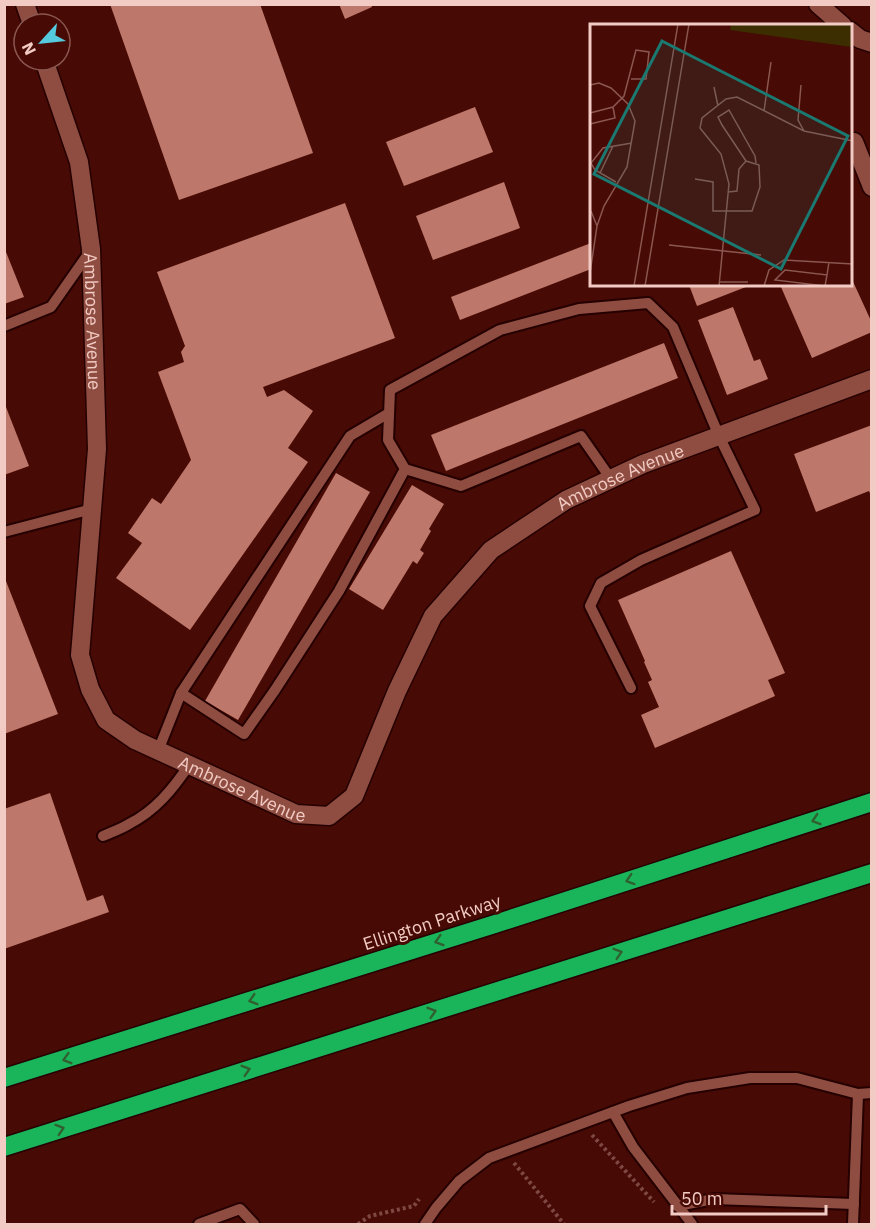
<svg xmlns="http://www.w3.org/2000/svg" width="876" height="1229" viewBox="0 0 876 1229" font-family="'IBM Plex Sans',sans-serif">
<rect width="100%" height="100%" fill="#470a04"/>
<g fill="#be786b">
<path d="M110 4H260L313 153 179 200Z"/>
<path d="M339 4H371L372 7 345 19Z"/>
<path d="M475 107 493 152 404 186 386 142Z"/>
<path d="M504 182 520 228 433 260 416 216Z"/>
<path d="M345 203 395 338 263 387 267 397 284 390 313 411 288 448 308 462 190 630 116 578 142 543 128 533 152 498 161 504 191 460 158 372 184 362 181 352 185 346 157 272Z"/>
<path d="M591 243V269L460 320 451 297Z"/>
<path d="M4 247 24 297 4 304Z"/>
<path d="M850 275 872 323V332L812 358 781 287 786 285H850Z"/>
<path d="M689 285H751L697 306Z"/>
<path d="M733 307 754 361 760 359 768 379 727 395 698 320Z"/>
<path d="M664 343 678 378 446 471 431 435Z"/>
<path d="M4 402 29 466 4 475Z"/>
<path d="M872 425V498L869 491 816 512 794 454Z"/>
<path d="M336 473 370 492 238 720 205 701Z"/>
<path d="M412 485 444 504 429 529 431 531 420 550 424 553 417 564 413 561 383 610 349 589Z"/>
<path d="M731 551 785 673 768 680 775 696 655 748 641 715 659 707 648 682 652 680 644 662 645 661 618 600Z"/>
<path d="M4 576 58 714 4 734Z"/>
<path d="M50 793 87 901 103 895 109 912 4 949V809Z"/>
</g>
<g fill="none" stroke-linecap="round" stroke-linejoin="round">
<g stroke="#250000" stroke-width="14">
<g id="lane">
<path d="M4 326 51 307 91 250"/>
<path d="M389 413 350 436 181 693 244 734 275 690 339 591 405 469 388 440 390 390 500 330 579 309 648 303 673 327 719 436 755 510 641 560 601 583 590 606 631 688"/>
<path d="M405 469 461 486 581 436 611 479"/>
<path d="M4 532 92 509"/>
<path d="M158 751 181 693"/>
<path d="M103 836C112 832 121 829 129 824 155 811 173 789 189 765"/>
<path d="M613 1112 633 1147 692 1224"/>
<path d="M677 1206 714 1199 854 1204"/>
<path d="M199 1224 240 1209 254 1224"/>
<path d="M425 1224 436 1208 459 1181 489 1158 629 1106 687 1088 750 1078H797L858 1094 872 1093"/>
<path d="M853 1224 858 1094"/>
</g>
</g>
<g stroke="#250000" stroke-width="21">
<g id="street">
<path d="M25 4 32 24"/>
<path d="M818 4 843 26"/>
<path d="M850 31 860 39 872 43"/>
<path id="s1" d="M44 60 79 162 91 249 97 449 80 655 90 689 106 720 135 740 296 814 329 816 354 796 397 691 433 616 491 550 566 500 643 464 872 379"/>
<path d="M854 142 872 187"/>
</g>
</g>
<g stroke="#250000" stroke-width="21">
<g id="highway">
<path d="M4 1078 495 924 872 802"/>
<path d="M4 1147 872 873"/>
</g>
</g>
<g stroke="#7f4943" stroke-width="4" stroke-dasharray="3 3" stroke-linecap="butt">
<path d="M592 1135 654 1202"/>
<path d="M514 1163 564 1224"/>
<path d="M358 1224 370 1216 414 1206 419 1199"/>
</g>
<use href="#lane" stroke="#8f4d41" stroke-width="10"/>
<use href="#street" stroke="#8f4d41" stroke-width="18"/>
<use href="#highway" stroke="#1ab55b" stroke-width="18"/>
</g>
<defs><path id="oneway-chevron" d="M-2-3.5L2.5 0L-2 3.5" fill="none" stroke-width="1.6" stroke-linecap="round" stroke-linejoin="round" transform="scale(1.5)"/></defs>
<g stroke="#306030">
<use href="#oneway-chevron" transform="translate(816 820) rotate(162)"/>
<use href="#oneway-chevron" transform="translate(630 880) rotate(162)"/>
<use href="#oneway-chevron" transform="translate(439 941) rotate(163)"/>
<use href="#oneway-chevron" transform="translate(618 953) rotate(-17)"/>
<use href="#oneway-chevron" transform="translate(253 1000) rotate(163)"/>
<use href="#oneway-chevron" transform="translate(432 1012) rotate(-17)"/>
<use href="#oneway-chevron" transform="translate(67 1059) rotate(163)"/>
<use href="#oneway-chevron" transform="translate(246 1070) rotate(-17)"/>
<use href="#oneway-chevron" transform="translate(60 1129) rotate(-18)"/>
</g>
<g text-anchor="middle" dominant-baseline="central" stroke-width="6" stroke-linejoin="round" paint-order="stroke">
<g font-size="18" fill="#f2cbc4" stroke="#470a04">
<text stroke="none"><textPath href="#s1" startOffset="268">Ambrose Avenue</textPath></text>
<text stroke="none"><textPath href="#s1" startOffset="1384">Ambrose Avenue</textPath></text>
<text stroke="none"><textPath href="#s1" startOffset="826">Ambrose Avenue</textPath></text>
<text transform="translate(432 922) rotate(-18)">Ellington Parkway</text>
</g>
</g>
<g transform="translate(590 24)">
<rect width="262" height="262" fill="#470a04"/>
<path d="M141 0H262V23L140 6Z" fill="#3c2e00"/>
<path fill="none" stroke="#8b5751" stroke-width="1.5" d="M0 61 9 59 21 64 38 80 45 97 37 143 14 182 7 202M211 61 208 96 214 107M124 63 128 82M174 87 181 38M0 89 23 83 34 72 46 26 59 28 56 55H41M0 100 25 94 23 83M10 149 23 122M105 155 123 158V187H162L170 163 169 141 156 137 132 101 128 93 139 86 165 132 166 139M26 158 5 146 1 139 13 124 42 119M138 168 147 167 149 145 156 137M79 221 171 231M0 249 7 202 1 187M237 251 235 262 185 256 195 246 237 251 239 238M129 258H158M44 262 88 0M55 262 99 0M129 262 139 160 131 130 110 104 112 94 136 75 147 73 214 107 263 117M174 262 179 246 194 236 263 240"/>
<path fill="#1a7a72" fill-opacity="0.15" stroke="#1a7a72" stroke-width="3" d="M72 17 258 112 191 245 4 150Z"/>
<rect width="262" height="262" fill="none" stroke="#f2cbc4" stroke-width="3"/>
</g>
<rect width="876" height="1229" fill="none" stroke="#f2cbc4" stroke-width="12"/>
<g transform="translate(42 42) rotate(243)"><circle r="28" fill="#470a04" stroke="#8b5751" stroke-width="1.5"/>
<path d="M0-4.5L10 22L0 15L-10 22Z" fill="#55cade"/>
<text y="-9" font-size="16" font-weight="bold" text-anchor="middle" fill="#f2cbc4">N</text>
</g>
<path d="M672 1205v9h154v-9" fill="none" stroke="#f2cbc4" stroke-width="3"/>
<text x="681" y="1205" font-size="18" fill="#f2cbc4" stroke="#470a04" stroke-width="4.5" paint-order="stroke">50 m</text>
</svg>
